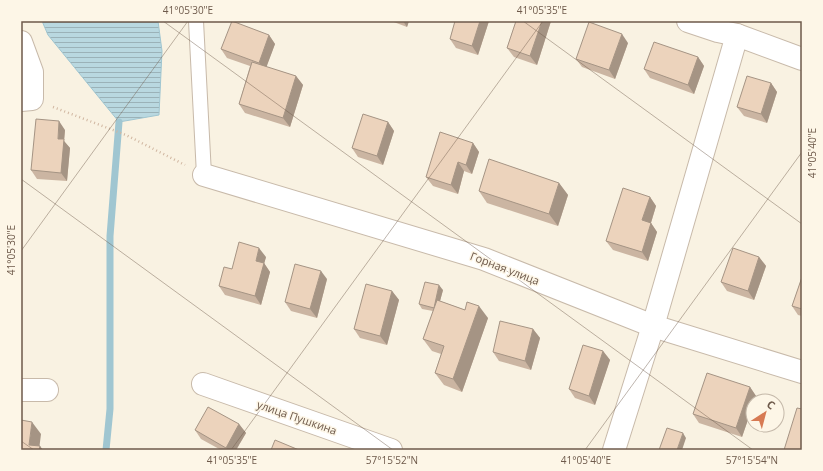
<svg xmlns="http://www.w3.org/2000/svg" width="823" height="471" viewBox="0 0 823 471" font-family="'Open Sans',sans-serif">
<defs>
<pattern id="water-rules" width="6" height="5" patternUnits="userSpaceOnUse"><rect width="6" height="5" fill="#b9d8e0"/><path d="M0 2.5h6" fill="none" stroke="#9bb2b8"/></pattern>
</defs>
<rect width="100%" height="100%" fill="#f9f2e2"/>
<path fill="url(#water-rules)" stroke="#a0c6d1" d="M42 21H158L162 51 159 115 119 122 48 35Z"/>
<g fill="none" stroke-linecap="round" stroke-linejoin="round">
<path stroke="#a0c6d1" stroke-width="7" d="M106 450 110 409V236L119 122"/>
<g stroke="#c8baaa" stroke-width="16">
<path id="lane" d="M196 21 204 175"/>
</g>
<g stroke="#c8baaa" stroke-width="24">
<g id="street">
<path d="M688 21 718 31 737 35 802 59"/>
<path d="M21 42 32 72V99L21 100"/>
<path d="M204 175 484 259 653 326 802 372"/>
<path d="M203 384 391 450"/>
<path d="M21 390H47"/>
<path d="M614 450 653 326 737 35"/>
</g>
</g>
<path stroke="#d0b6a0" stroke-width="2.5" stroke-dasharray="1 3" stroke-linecap="butt" d="M53 107 126 135 185 165"/>
<use href="#lane" stroke="#fff" stroke-width="14"/>
<use href="#street" stroke="#fff" stroke-width="22"/>
</g>
<g fill="#cbb5a2">
<path d="M391 21H409L407 27Z"/>
<path d="M455 21H489L478 55 456 48 450 39Z"/>
<path d="M516 21H551L537 65 514 57 507 48Z"/>
<path d="M269 35 275 44 266 67 296 76 303 85 290 127 245 113 239 104 250 66 227 58 221 49Z"/>
<path d="M628 43 615 79 582 67 576 59Z"/>
<path d="M698 57 704 66 694 94 650 78 644 69Z"/>
<path d="M771 83 777 92 767 123 744 116 737 107Z"/>
<path d="M388 122 394 131 383 165 358 157 352 148Z"/>
<path d="M65 130 64 141 70 148 67 181 37 179 31 170Z"/>
<path d="M473 143 479 152 472 174 464 171 458 194 433 186 426 177Z"/>
<path d="M559 183 568 195 558 226 487 203 479 191Z"/>
<path d="M650 197 656 206 651 223 657 232 648 261 613 250 606 241Z"/>
<path d="M266 257 264 263 270 272 261 305 225 295 219 286 232 269Z"/>
<path d="M759 257 766 266 754 300 727 291 721 282Z"/>
<path d="M802 277V316L798 315 792 306Z"/>
<path d="M327 279 317 318 291 311 285 302Z"/>
<path d="M443 290 440 301 488 318 462 392 444 385 435 373 441 354 432 351 423 339 433 311 422 309 419 304Z"/>
<path d="M392 291 399 300 387 345 360 338 354 329Z"/>
<path d="M533 329 540 338 531 370 499 361 493 352Z"/>
<path d="M603 351 610 360 595 405 575 398 569 389Z"/>
<path d="M750 387 756 396 754 401H753V405L742 437 699 423 693 414Z"/>
<path d="M239 424 246 433 236 450H221L201 439 195 430Z"/>
</g>
<g fill="#a59484">
<path d="M403 21H409L407 27Z"/>
<path d="M480 21H489L478 55 472 46Z"/>
<path d="M542 21H551L537 65 530 56Z"/>
<path d="M622 34 628 43 615 79 609 70Z"/>
<path d="M269 35 275 44 265 71 259 63Z"/>
<path d="M698 57 704 66 694 94 688 85Z"/>
<path d="M296 76 303 85 290 127 283 118Z"/>
<path d="M771 83 777 92 767 123 761 114Z"/>
<path d="M59 121 65 130 64 141 70 148 67 181 61 173 58 139Z"/>
<path d="M388 122 394 131 383 165 377 156Z"/>
<path d="M473 143 479 152 472 174 466 165Z"/>
<path d="M458 162 464 171 458 194 451 185Z"/>
<path d="M559 183 568 195 558 226 549 214Z"/>
<path d="M650 197 656 206 649 229 642 220Z"/>
<path d="M651 223 657 232 648 261 642 252Z"/>
<path d="M259 248 266 257 263 268 264 263 270 272 261 305 255 296 256 261Z"/>
<path d="M759 257 766 266 754 300 748 291Z"/>
<path d="M321 271 327 279 317 318 310 309Z"/>
<path d="M439 285 443 290 437 312 434 308Z"/>
<path d="M392 291 399 300 387 345 380 336Z"/>
<path d="M479 306 488 318 462 392 453 379Z"/>
<path d="M533 329 540 338 531 370 525 361Z"/>
<path d="M603 351 610 360 595 405 589 396Z"/>
<path d="M750 387 756 396 754 401H753V405L742 437 736 428Z"/>
<path d="M32 422 41 434 39 450 29 445Z"/>
<path d="M239 424 246 433 236 450H228L226 448Z"/>
<path d="M683 433 686 438 682 450H677Z"/>
<path d="M40 446 43 450H39Z"/>
</g>
<g fill="#ecd3bc" stroke="#a59484">
<path d="M232 21 269 35 259 63 221 49Z"/>
<path d="M455 21H480L472 46 450 39Z"/>
<path d="M516 21H542L530 56 507 48Z"/>
<path d="M589 22 622 34 609 70 576 59Z"/>
<path d="M654 42 698 57 688 85 644 69Z"/>
<path d="M252 62 296 76 283 118 239 104Z"/>
<path d="M747 76 771 83 761 114 737 107Z"/>
<path d="M363 114 388 122 377 156 352 148Z"/>
<path d="M36 119 59 121 58 139H64L61 173 31 170Z"/>
<path d="M440 132 473 143 466 165 458 162 451 185 426 177Z"/>
<path d="M489 159 559 183 549 214 479 191Z"/>
<path d="M623 188 650 197 642 220 651 223 642 252 606 241Z"/>
<path d="M239 242 259 248 256 261 264 263 255 296 219 286 224 267 232 269Z"/>
<path d="M733 248 759 257 748 291 721 282Z"/>
<path d="M295 264 321 271 310 309 285 302Z"/>
<path d="M802 277V309L792 306Z"/>
<path d="M425 282 439 285 434 308 419 304Z"/>
<path d="M366 284 392 291 380 336 354 329Z"/>
<path d="M437 300 465 310 467 302 479 306 453 379 435 373 444 346 423 339Z"/>
<path d="M500 321 533 329 525 361 493 352Z"/>
<path d="M583 345 603 351 589 396 569 389Z"/>
<path d="M707 373 750 387 736 428 693 414Z"/>
<path d="M208 407 239 424 226 448 195 430Z"/>
<path d="M797 408 802 409V450H784Z"/>
<path d="M21 420 32 422 29 445 40 446 39 450H21Z"/>
<path d="M667 428 683 433 677 450H659Z"/>
<path d="M275 440 299 450H271Z"/>
</g>
<path fill="none" stroke="#6e5a4b" stroke-width="1" stroke-opacity="0.45" d="M163 21 753 450M523 21 802 224M21 179 393 450M21 251 188 21M21 441 34 450M231 450 543 21M585 450 802 152"/>
<g text-anchor="middle" dominant-baseline="central" stroke-width="3" stroke-linejoin="round" paint-order="stroke">
<g font-size="11" fill="#6e5a4b" stroke="#fdf6e7">
<text transform="translate(505 268) rotate(21)">Горная улица</text>
<text transform="translate(297 417) rotate(19)">улица Пушкина</text>
</g>
</g>
<rect width="823" height="471" fill="none" stroke="#fdf6e7" stroke-width="44"/>
<g transform="translate(765 413) rotate(36)"><circle r="19" fill="#fdf6e7" stroke="#c4b8a9"/>
<path d="M0-3L7 15L0 10L-7 15Z" fill="#d77a53"/>
<text y="-6" font-size="11" font-weight="bold" text-anchor="middle" fill="#6e5a4b">С</text>
</g>
<rect x="22" y="22" width="779" height="427" fill="none" stroke="#6e5a4b" stroke-width="1.5"/>
<g font-size="10" text-anchor="middle" fill="#6e5a4b">
<text x="188" y="14">41°05'30"E</text>
<text x="542" y="14">41°05'35"E</text>
<text transform="translate(812 153) rotate(-90)" y="4">41°05'40"E</text>
<text transform="translate(11 250) rotate(-90)" y="4">41°05'30"E</text>
<text x="232" y="464">41°05'35"E</text>
<text x="392" y="464">57°15'52"N</text>
<text x="586" y="464">41°05'40"E</text>
<text x="752" y="464">57°15'54"N</text>
</g>
</svg>
